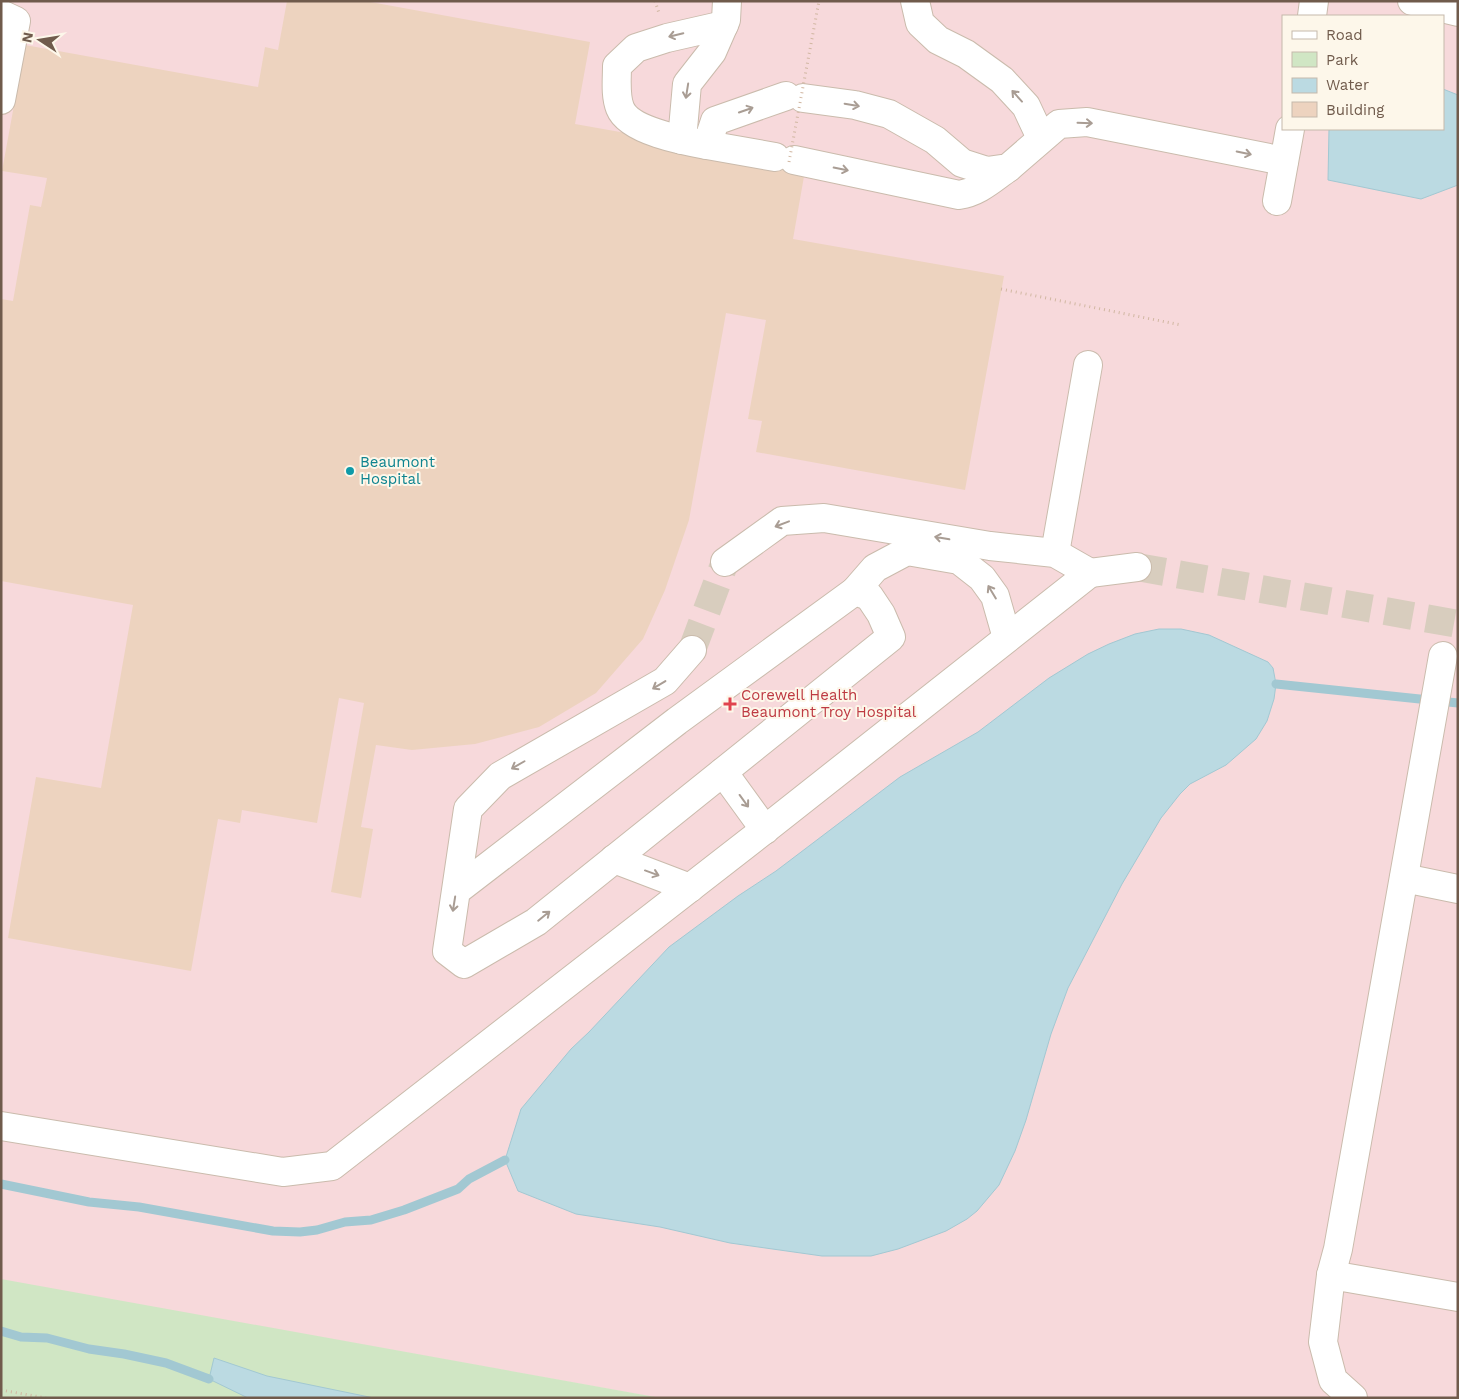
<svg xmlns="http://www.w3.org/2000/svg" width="1459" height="1399" viewBox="0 0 1459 1399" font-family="'Work Sans',sans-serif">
<rect width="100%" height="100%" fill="#faf3e4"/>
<path fill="#f7d9db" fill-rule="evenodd" d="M1 1H1458V1398H659L1 1280ZM1283 16H1443V129H1283Z"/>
<path fill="#d0e6c4" d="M1 1279 661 1398H1Z"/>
<g fill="#bbdae2" stroke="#a2c8d2">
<path d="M1443 89 1458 95V185L1421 199 1328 180 1329 129H1443Z"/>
<path d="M1159 629H1181L1209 635 1268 662 1273 668 1276 684 1274 699 1267 721 1256 739 1226 765 1190 784 1180 794 1161 818 1122 884 1068 988 1051 1034 1026 1120 1015 1151 999 1185 977 1211 967 1219 946 1231 898 1249 871 1256H822L730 1243 660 1227 576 1214 518 1191 505 1160 521 1109 571 1049 589 1032 669 947 738 896 776 871 900 777 978 732 1049 678 1088 654 1109 644 1135 634Z"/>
<path d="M214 1358 267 1376 374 1398H248L209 1379Z"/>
</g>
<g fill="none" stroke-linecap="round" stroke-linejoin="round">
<g stroke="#a2c8d2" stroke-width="9">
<path d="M1276 684 1458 703"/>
<path d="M1 1184 89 1202 139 1207 273 1231 300 1232 317 1230 345 1222 371 1220 404 1210 458 1189 469 1179 505 1160"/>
<path d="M1 1331 21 1337 47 1338 89 1349 124 1354 166 1363 209 1379"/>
</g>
</g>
<path fill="#edd3bf" d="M287 1H365L590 42 575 124 806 165 793 239 1004 276 965 490 756 452 762 421 748 419 766 320 726 313 689 520 665 590 643 639 596 693 539 727 475 744 412 750 376 745 361 827 373 829 361 898 331 892 364 703 339 698 317 823 242 810 240 823 218 819 191 971 8 938 36 777 101 788 133 605 1 581V299L13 301 30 205 41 207 47 178 2 171 25 45 258 87 265 47 278 50Z"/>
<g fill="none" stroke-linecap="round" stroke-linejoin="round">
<g stroke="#d8cdbe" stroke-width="28" stroke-dasharray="28 14" stroke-linecap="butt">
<path d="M1137 567 1458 624"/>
<path d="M692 650 725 562"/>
</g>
<g stroke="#cabbac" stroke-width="30">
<g id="minor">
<path d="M915 1 920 23 938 40 966 54 1002 80 1026 106 1041 138"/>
<path d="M1412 1 1458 12"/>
<path d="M1 14 16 21 1 100"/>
<path d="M1312 16 1314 1"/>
<path d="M724 25 667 38 636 48 617 66C617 80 615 95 620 108 629 131 685 141 707 145L715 121 786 96"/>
<path d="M803 98 855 105 889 114 935 140 962 163 987 171 1008 168 1059 124 1087 122 1284 161"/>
<path d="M682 140 687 84 712 52 726 20 727 1"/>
<path d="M707 145 775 157"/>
<path d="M794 160 959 195C979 192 992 179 1008 168"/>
<path d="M1277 201 1290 129"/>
<path d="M1055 553 1088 365"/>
<path d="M1090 573 1137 567"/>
<path d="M855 591 875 568 907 551 959 560 982 578 995 596 1007 638"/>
<path d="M723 772 765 830"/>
<path d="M614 859 690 888"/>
<path d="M1404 878 1458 889"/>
<path d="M456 891 677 721 855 591 869 596 881 614 891 637 536 922 464 964 447 951 468 809 500 776 665 681 692 650"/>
<path d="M1 1126 283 1172 332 1166 772 824 1090 573 1055 553 990 546 824 518 782 521 725 562"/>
<path d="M1331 1275 1458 1297"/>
<path d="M1353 1398 1333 1380 1323 1342 1331 1275 1338 1249 1443 656"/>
</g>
</g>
<g stroke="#d1b7a2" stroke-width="3" stroke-dasharray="1 4" stroke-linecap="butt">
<path d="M655 1 659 13"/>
<path d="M1001 289 1181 325"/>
<path d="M1 1390 46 1398"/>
</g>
<use href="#minor" stroke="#fff" stroke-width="28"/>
<path stroke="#d1b7a2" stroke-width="3" stroke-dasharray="1 4" stroke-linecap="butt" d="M789 162 819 1"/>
</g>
<defs><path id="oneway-shaft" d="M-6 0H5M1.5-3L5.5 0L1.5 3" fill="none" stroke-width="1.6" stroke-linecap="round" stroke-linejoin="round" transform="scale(1.25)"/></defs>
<g stroke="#a99d94">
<use href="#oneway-shaft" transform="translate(676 35) rotate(167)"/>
<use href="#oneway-shaft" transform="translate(687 91) rotate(99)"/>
<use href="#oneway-shaft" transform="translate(1017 96) rotate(-132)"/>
<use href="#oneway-shaft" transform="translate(852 105) rotate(10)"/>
<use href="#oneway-shaft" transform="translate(746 110) rotate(-19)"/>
<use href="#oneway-shaft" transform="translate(1085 123) rotate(2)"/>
<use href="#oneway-shaft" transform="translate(1244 153) rotate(12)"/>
<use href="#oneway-shaft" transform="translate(841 169) rotate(11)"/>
<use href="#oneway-shaft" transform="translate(782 524) rotate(159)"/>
<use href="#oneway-shaft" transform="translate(942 538) rotate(-170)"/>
<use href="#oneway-shaft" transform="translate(992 592) rotate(-121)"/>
<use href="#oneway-shaft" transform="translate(659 685) rotate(149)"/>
<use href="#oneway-shaft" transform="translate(518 765) rotate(150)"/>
<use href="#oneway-shaft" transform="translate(744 801) rotate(54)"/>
<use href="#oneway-shaft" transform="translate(652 873) rotate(20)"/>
<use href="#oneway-shaft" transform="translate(454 904) rotate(99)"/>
<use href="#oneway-shaft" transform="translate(544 916) rotate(-39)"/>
</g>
<circle fill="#0f9aa8" stroke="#fdf7ea" stroke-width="2" cx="350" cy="471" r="5"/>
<path fill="#e0444e" stroke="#fdf7ea" stroke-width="2" d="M727.5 696.5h5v5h5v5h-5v5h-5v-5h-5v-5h5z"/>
<g text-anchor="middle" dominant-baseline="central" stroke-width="4" stroke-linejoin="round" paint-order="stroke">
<g font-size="15" fill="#0d838f" stroke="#fdf7ea" text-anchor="start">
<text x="360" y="462">Beaumont<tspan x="360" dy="17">Hospital</tspan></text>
</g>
<g font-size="15" fill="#be3a42" stroke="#fdf7ea" text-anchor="start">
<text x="741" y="695">Corewell Health<tspan x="741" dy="17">Beaumont Troy Hospital</tspan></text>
</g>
</g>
<rect width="1459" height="1399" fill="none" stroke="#705b4c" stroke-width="5"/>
<rect x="1282" y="15" width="162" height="115" fill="#fdf7ea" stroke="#c5b9ab"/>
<rect x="1292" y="31" width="25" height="8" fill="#ffffff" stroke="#c5b9ab"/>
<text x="1326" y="40" font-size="15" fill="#705b4c">Road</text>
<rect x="1292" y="52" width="25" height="15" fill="#d0e6c4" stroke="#c5b9ab"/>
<text x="1326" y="65" font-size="15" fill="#705b4c">Park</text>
<rect x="1292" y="78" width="25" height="15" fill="#bbdae2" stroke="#c5b9ab"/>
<text x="1326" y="90" font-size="15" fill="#705b4c">Water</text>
<rect x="1292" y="102" width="25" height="15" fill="#edd3bf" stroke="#c5b9ab"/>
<text x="1326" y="115" font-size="15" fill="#705b4c">Building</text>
<g transform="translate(40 40) rotate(282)" stroke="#fdf7ea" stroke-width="4" paint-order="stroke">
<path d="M0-4L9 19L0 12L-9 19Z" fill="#705b4c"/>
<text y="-8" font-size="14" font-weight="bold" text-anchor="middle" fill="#705b4c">N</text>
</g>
</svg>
